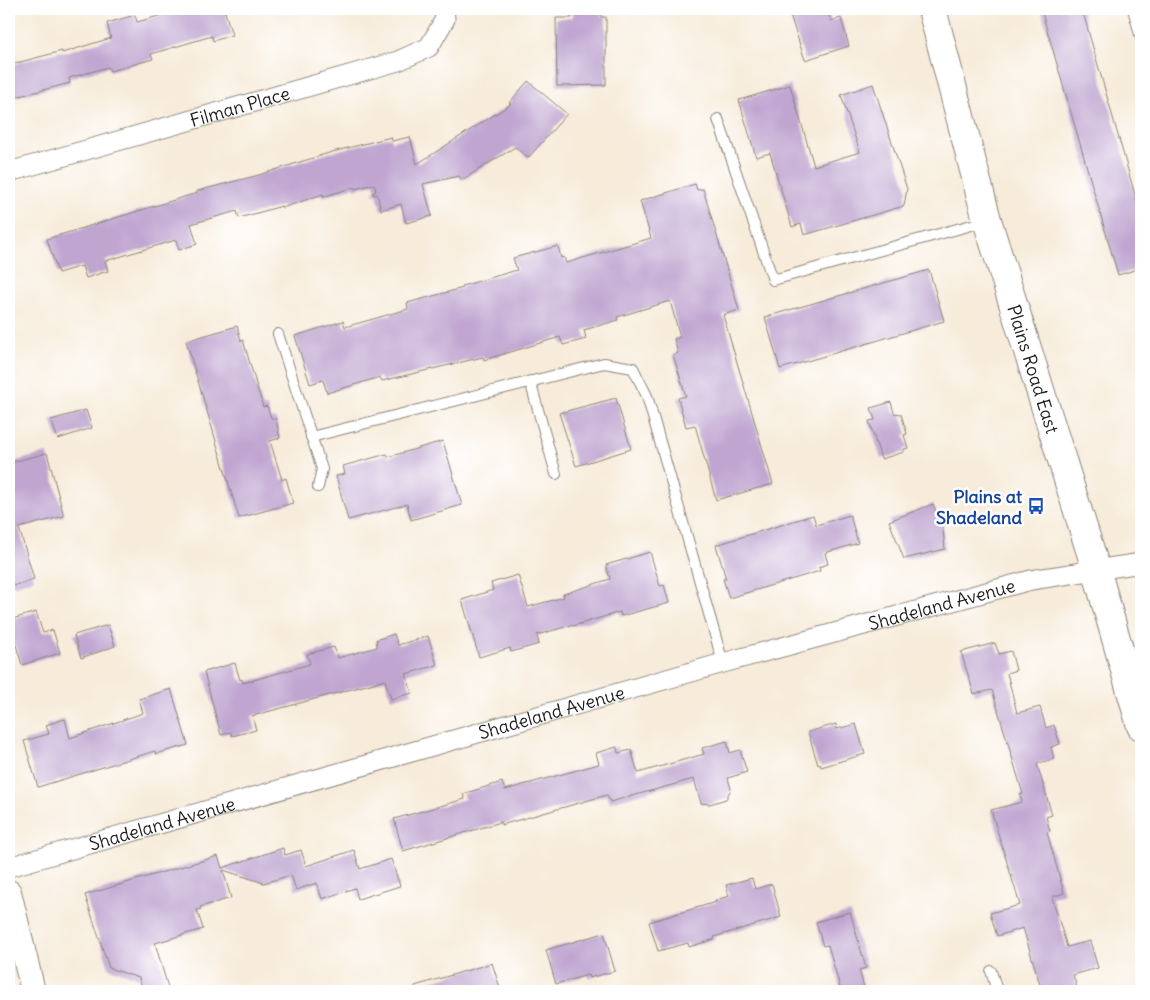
<svg xmlns="http://www.w3.org/2000/svg" width="1150" height="1000" viewBox="0 0 1150 1000" font-family="Delius,sans-serif">
<rect width="100%" height="100%" fill="#fff"/>
<filter id="ink" filterUnits="userSpaceOnUse"><feTurbulence type="fractalNoise" baseFrequency=".02" numOctaves="2"/><feDisplacementMap in="SourceGraphic" scale="10" xChannelSelector="R" yChannelSelector="G"/><feConvolveMatrix kernelMatrix="1 2 1 2 8 2 1 2 1" color-interpolation-filters="sRGB"/></filter>
<filter id="wash" filterUnits="userSpaceOnUse"><feTurbulence type="fractalNoise" baseFrequency=".0096" numOctaves="4" result="noise"/><feDisplacementMap in="SourceGraphic" scale="20" xChannelSelector="R" yChannelSelector="G"/><feGaussianBlur stdDeviation="1.12" result="paint"/><feColorMatrix in="noise" values="0 0 0 0 0 0 0 0 0 0 0 0 0 0 0 0 0 1.4 0 .05"/><feComposite in="paint" operator="in"/></filter>
<g filter="url(#wash)">
<rect width="100%" height="100%" fill="#f7ebd9"/>
<g id="blocks">
<g fill="#bfa5d0">
<path d="M172 9H224L232 35 213 41 212 36 151 54 153 59 110 71 108 67 69 78 70 83 12 98 9 87V65L62 51V53L111 38 107 23 135 15 137 22 173 12Z"/>
<path d="M572 9H601V17H606V85L557 86 556 18H572Z"/>
<path d="M788 9H827L831 21 841 18 849 46 805 60Z"/>
<path d="M1041 9H1082L1141 216V268L1118 275Z"/>
<path d="M528 81 567 114 528 158 515 147 462 180 459 176 423 184 432 216 406 223 401 204 381 210 377 194 373 195 372 193 376 191 374 184 355 189 354 187 323 197V194L282 208V206L239 218 237 211 191 224 197 244 179 250 176 240 105 261 108 271 86 278 82 266 58 273 47 239 197 193V191L259 175 332 152 391 137 392 141 410 137 417 164 511 104 509 103Z"/>
<path d="M873 84 907 189 904 206 804 235 801 224 792 227 770 153 756 157 739 100 790 85 814 166 860 152 841 95Z"/>
<path d="M695 184 697 190 703 189 739 310 723 315 773 484 716 500 695 425 686 427 678 398 686 396 673 355 678 353 674 339 680 337 670 301 617 317 618 320 584 330 586 339 563 345 560 337 484 360 483 357 382 381 380 377 327 393 323 380 310 384 295 336 343 321 345 327 408 309 407 303 463 288 462 286 517 270 513 258 558 246 561 258 564 257 566 263 651 238 640 201Z"/>
<path d="M929 270 944 321 780 369 765 317Z"/>
<path d="M237 326 241 341 243 340 263 407 267 406 271 418 276 419 280 438 270 441 282 480 286 478 293 503 239 518 186 341Z"/>
<path d="M616 398 631 449 576 466 559 413Z"/>
<path d="M891 402 894 413 901 414 907 434 904 435 908 448 904 449V452L881 459 869 421 875 420 871 408Z"/>
<path d="M86 410 92 428 58 439 51 420Z"/>
<path d="M443 441 462 505 411 520 407 504 348 520 336 476 345 474 343 466 387 454 388 457Z"/>
<path d="M47 453 64 516 19 528 34 579 13 586 9 573V463Z"/>
<path d="M933 504 943 530 945 549 904 559 889 521Z"/>
<path d="M813 515 816 525 850 515 858 543 825 553 828 564 819 567 820 571 729 598 723 579H726L716 545Z"/>
<path d="M650 552 660 586 664 585 669 603 621 616 620 612 573 626 572 625 537 635 539 644 511 652 510 648 479 657 462 600 493 590 491 583 518 575 528 607 564 597 563 594 610 579 606 565Z"/>
<path d="M36 612 43 633 53 630 60 653 22 665 16 645 9 647V620Z"/>
<path d="M108 625 115 646 81 658 74 635Z"/>
<path d="M394 634 398 645 428 636 437 665 406 674 412 693 391 699 385 680 252 716 256 730 232 736 231 732 221 735 204 672 235 663 240 680 242 679 243 683 310 664 307 654 334 647 338 658 377 647 376 640Z"/>
<path d="M995 643 999 654 1011 651 1016 670 1007 673 1017 713 1040 707 1046 728 1054 725 1060 744 1051 747 1054 759 1037 764 1052 815 1046 817 1050 831 1047 832 1064 893 1052 897 1067 947 1090 941 1098 968 1073 975 1078 991H1042L1023 928 997 936 990 913 1020 905 991 810 1022 802 1020 795 1023 794 992 690 974 694 961 652Z"/>
<path d="M171 689 188 745 156 754 155 751 38 787 24 741 49 734 46 725 65 719 70 738 143 713 139 699Z"/>
<path d="M836 724 837 729 856 724 865 754 821 767 820 764 818 765 808 732Z"/>
<path d="M727 741 730 753 740 750 747 772 728 778 731 789 726 799 710 804 701 803 694 779 610 802 607 795 501 825V822L403 851 394 819 465 799 463 794 502 782 505 790 599 764 596 753 617 747 618 753 631 750 638 773 704 754 702 748Z"/>
<path d="M283 848 285 855 301 850 306 866 354 850 360 869 391 859 400 886 358 899 355 888 322 899 317 883 296 890 291 875 264 883 223 870 231 898 200 907 201 909 197 910 203 929 155 943 169 991H143L139 978 109 968 85 895 218 856 222 868Z"/>
<path d="M752 878 755 889 772 884 781 917 714 937 715 939 689 947 688 943 658 951 649 922 716 902V900L729 896 726 885Z"/>
<path d="M850 912 866 968 859 970 865 991H841L828 945 823 946 816 922Z"/>
<path d="M604 933 615 971 589 978 588 975 556 984 546 950Z"/>
<path d="M492 963 501 991H415V986Z"/>
</g>
</g>
</g>
<g filter="url(#ink)">
<use href="#blocks" fill-opacity="0" stroke="#8a847a" stroke-width="1"/>
<g fill="none" stroke-linecap="round" stroke-linejoin="round">
<g stroke="#8a847a" stroke-width="12">
<g id="service">
<path d="M1133 9 1141 38"/>
<path d="M718 119 773 280 986 221"/>
<path d="M278 334 322 469 318 487"/>
<path d="M530 381 556 474"/>
<path d="M311 437 604 363 633 368 647 396 723 663"/>
<path d="M991 971 997 991"/>
</g>
</g>
<g stroke="#8a847a" stroke-width="21">
<g id="minor">
<path id="s1" d="M9 172 398 61 429 47 445 19 444 9"/>
<path id="s2" d="M9 867 723 663 1031 580 1141 563"/>
</g>
</g>
<g stroke="#8a847a" stroke-width="26">
<path id="tertiary" d="M9 892 33 991"/>
</g>
<g stroke="#8a847a" stroke-width="30">
<g id="primary">
<path id="s3" d="M932 9 987 220 1096 569 1141 726"/>
</g>
</g>
<use href="#service" stroke="#fff" stroke-width="10"/>
<use href="#minor" stroke="#fff" stroke-width="19"/>
<use href="#tertiary" stroke="#fff" stroke-width="24"/>
<use href="#primary" stroke="#fff" stroke-width="28"/>
</g>
</g>
<defs>
<g id="bus-bare" transform="scale(1.35)"><path d="M-5-6H5V4H4V6H2V4H-2V6H-4V4H-5ZM-3.5-4V0h7V-4ZM-3.5 1.2v1.5H-2V1.2ZM2 1.2v1.5H3.5V1.2Z" fill="#1a4fb4" stroke="#fff" stroke-width="2.5" paint-order="stroke"/></g>
</defs>
<g fill-rule="evenodd">
<use href="#bus-bare" x="1036" y="506"/>
</g>
<g text-anchor="middle" dominant-baseline="central" stroke-width="5" stroke-linejoin="round" paint-order="stroke">
<g font-size="18" fill="#1c1c1c" stroke="#fff">
<text stroke="none"><textPath href="#s1" startOffset="240">Filman Place</textPath></text>
<text stroke="none"><textPath href="#s3" startOffset="374">Plains Road East</textPath></text>
<text stroke="none"><textPath href="#s2" startOffset="969">Shadeland Avenue</textPath></text>
<text stroke="none"><textPath href="#s2" startOffset="564">Shadeland Avenue</textPath></text>
<text stroke="none"><textPath href="#s2" startOffset="159">Shadeland Avenue</textPath></text>
</g>
<g font-size="18" font-weight="bold" fill="#164399" stroke="#fff" text-anchor="end">
<text x="1022" y="496">Plains at<tspan x="1022" dy="21">Shadeland</tspan></text>
</g>
</g>
<rect width="1150" height="1000" fill="none" stroke="#fff" stroke-width="30"/>
</svg>
